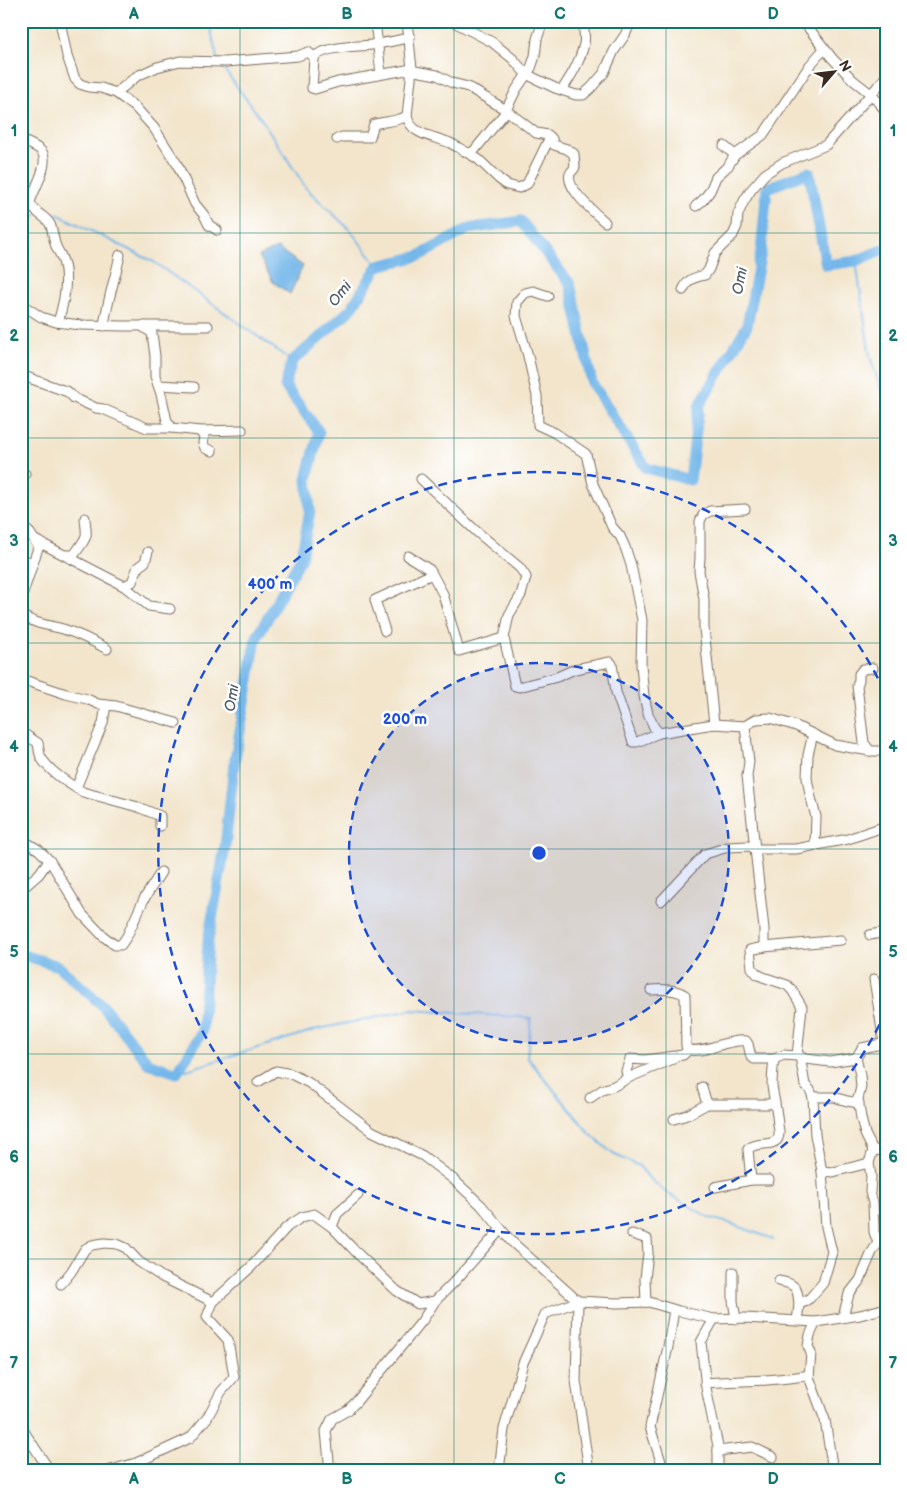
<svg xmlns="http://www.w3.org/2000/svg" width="907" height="1492" viewBox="0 0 907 1492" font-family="'Balsamiq Sans',sans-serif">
<rect width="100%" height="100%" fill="#fff"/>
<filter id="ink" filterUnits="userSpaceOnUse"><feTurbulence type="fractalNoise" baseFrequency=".02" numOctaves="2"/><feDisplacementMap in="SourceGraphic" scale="10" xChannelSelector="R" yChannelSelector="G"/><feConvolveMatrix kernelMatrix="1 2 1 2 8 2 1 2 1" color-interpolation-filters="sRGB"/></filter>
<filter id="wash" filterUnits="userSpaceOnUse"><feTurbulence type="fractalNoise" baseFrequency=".0096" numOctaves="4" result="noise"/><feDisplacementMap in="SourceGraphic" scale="20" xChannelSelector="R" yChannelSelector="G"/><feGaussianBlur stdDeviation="1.12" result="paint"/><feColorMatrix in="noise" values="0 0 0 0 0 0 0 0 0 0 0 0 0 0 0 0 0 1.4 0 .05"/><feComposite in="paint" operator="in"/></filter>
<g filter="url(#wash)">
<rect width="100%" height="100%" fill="#f2e5cc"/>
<path fill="#75b7ea" stroke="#587084" d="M277 248 303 266 290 294 273 282 259 256Z"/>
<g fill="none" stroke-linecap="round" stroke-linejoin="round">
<g stroke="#75b7ea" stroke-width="2">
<path d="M209 21 217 58"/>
<path d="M220 64 262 120 306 188 350 230 378 266"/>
<path d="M46 215 57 214 154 262 292 361"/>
<path d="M21 217 36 216"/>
<path d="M856 261 870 357 886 404"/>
<path d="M177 1073 318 1029 412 1010 531 1018 527 1057 590 1134 613 1154 639 1166 649 1178 667 1193 710 1218 729 1223 773 1239"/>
</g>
<path stroke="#75b7ea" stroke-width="11" d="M21 954 58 966 103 1006 148 1063 177 1073 202 1032 208 941 225 847 234 765 256 639 301 558 310 511 307 479 319 432 285 386 292 361 310 346 351 309 378 266 419 256 468 229 521 221 570 284 592 383 646 468 690 480 699 406 747 326 761 252 767 188 809 172 826 265 856 261 886 248"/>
</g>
</g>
<g filter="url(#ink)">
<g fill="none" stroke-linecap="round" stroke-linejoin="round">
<g stroke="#7b6b5b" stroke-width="11">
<g id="minor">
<path d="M60 21 67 56 75 79 80 84 89 87 101 88 116 93 135 107 154 128 177 164 195 204 204 215 209 225 217 230"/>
<path d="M375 21 381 74"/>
<path d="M407 21 412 69 407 116C411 136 435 136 450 143 456 146 462 150 468 153L473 152 504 114 516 90 531 68 535 56 537 39 543 21"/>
<path d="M452 21 492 42 513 59 526 74 555 88 576 95H583L591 88 604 73 614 51 625 35 631 21"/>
<path d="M803 21 832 58 853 80 871 94 886 111"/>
<path d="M314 57C327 46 354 47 371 45 384 43 397 41 410 37"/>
<path d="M562 90C571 76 580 62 584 44 586 37 582 29 585 21"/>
<path d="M116 93 137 76 157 67 180 61 226 62 249 60 298 56 308 52 314 57V59L312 88 315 89 338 82 412 69 415 71 437 75 452 83 468 87 506 110 536 133 548 135 552 139 554 145 567 149 574 154 575 167C574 170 571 171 570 174 565 188 596 214 605 222"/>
<path d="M337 139 342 137H370L374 124C386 121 396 122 407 116"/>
<path d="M21 140C27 143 39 147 42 152 50 164 34 189 30 202 33 213 45 215 50 224 53 230 53 238 55 243 56 249 61 254 63 261 69 280 64 303 58 322"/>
<path d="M724 146 735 155 763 135 810 65 824 49"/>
<path d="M468 153 478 159 499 179 507 185 519 188 527 184 550 137"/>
<path d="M696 206 703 200 710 191 716 177 728 166 735 155"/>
<path d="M683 290C688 279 693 278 705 275L709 269 715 253 733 235 737 226 738 214 744 201 751 190 765 174 782 163 826 145 886 77"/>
<path d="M548 296 533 291 525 293 517 302 516 316 528 356 537 396 538 425 555 433 586 454 593 484 612 527 620 536 625 547 631 565 642 620 641 665 644 696 648 714 654 727 659 733"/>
<path d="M21 304 41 317 56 322 81 325 123 326H208"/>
<path d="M104 326C107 302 115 279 120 255"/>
<path d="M142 326 152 333 155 356V376L161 394 167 421 172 428 200 431 242 430"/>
<path d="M21 375 68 392 74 398 96 408 103 409 147 428H172"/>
<path d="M158 385 194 387"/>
<path d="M200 431 204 437 203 443 205 448 212 451"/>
<path d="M21 472 25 474"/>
<path d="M421 479 476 531 520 568 526 577 521 595 509 615 504 638 515 686 519 687 557 677 575 669 610 662 612 664 616 692 633 742H637L659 733 701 726 714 724 745 726 756 719 770 718 796 726 835 745 870 751H886"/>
<path d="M21 525 30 533 36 543"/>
<path d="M35 540 124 586 149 606 170 609"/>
<path d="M65 555H74C78 549 84 542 86 536 87 531 85 523 85 518"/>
<path d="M408 556 430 570 443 594 459 651 504 638"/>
<path d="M21 559 33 563"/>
<path d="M124 586 132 582 138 567 145 562 148 552"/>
<path d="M21 599 38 548 43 544"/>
<path d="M21 615C35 624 47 625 63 629 79 634 93 641 107 649"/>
<path d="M385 631 375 600 432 574"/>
<path d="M21 679 66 694 87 699 98 704 116 706 176 723"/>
<path d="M714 724 704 628V599L699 571 700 558V521L703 515 710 511 745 509"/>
<path d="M21 732 38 743C39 748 39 755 42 759 51 773 69 784 83 792L138 807 160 816V826"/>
<path d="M813 734 808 755 807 778 810 794 816 817 815 845"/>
<path d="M870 751 864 743 857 686 859 680V674L863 669 873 668"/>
<path d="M76 788 103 723 106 705"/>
<path d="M886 826 848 839 796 849H755L764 929V947L750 950 752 968 757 974 763 977 787 985 792 990 802 1007 797 1056 806 1059 830 1062 856 1058 860 1075 861 1087 858 1099 861 1118 865 1134 873 1150 886 1151"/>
<path d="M21 839 39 850 50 861 82 914 103 936 115 945H121L127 936 144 899 161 872"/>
<path d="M24 887 39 874 49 860"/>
<path d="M661 901 705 854 728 847 748 846 752 847 755 849 747 776 749 762 745 726"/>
<path d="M870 935 886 932"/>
<path d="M764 947 841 940"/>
<path d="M874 979 884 1043"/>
<path d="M651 990C662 989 676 989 685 995L686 1046 688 1050C708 1053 726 1039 746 1041L748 1044 751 1057 754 1059H774"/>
<path d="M856 1058 862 1048 886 1043"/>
<path d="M628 1078 673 1059"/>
<path d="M258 1082 276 1071 291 1074 309 1083 372 1131 423 1156 453 1179 481 1205 511 1241 578 1301 576 1381 589 1471"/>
<path d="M702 1087 707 1104"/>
<path d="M813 1097H834L847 1101 859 1103"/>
<path d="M590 1098 602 1090 614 1086 628 1078 626 1071 630 1059 645 1060 683 1055 688 1050"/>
<path d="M674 1119 687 1115 707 1104H768L775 1102"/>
<path d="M822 1171 833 1172 869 1163"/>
<path d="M751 1180H769"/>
<path d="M715 1187 751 1180 748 1149C757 1141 770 1147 777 1140 780 1136 779 1129 778 1125 777 1112 774 1099 772 1086 772 1077 773 1068 774 1059L784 1055 797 1056"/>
<path d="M332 1227 337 1214 358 1195"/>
<path d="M632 1234 647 1239 648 1253 645 1279 646 1302"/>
<path d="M733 1272V1301L736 1319"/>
<path d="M779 1281C796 1284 798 1288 799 1305"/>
<path d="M61 1284 71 1272 85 1249 92 1245 104 1243 117 1244 126 1248 138 1261 162 1277 213 1302"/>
<path d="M843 1317 849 1294 860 1280 872 1252 878 1243 874 1232 873 1203 870 1192 871 1177 869 1163 873 1150"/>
<path d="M714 1319 701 1342 706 1388 718 1446V1471"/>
<path d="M797 1321 799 1305 810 1298 823 1283 832 1252 826 1227 822 1171 815 1135 813 1097 810 1090 805 1085 800 1056"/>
<path d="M705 1383C740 1380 775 1382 809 1375"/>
<path d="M21 1427 50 1471"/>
<path d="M718 1451 752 1447 773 1457"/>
<path d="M107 1471 136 1463 190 1438 207 1418 221 1392 234 1377 228 1340 207 1317 213 1302 251 1267 287 1227 302 1217 314 1214 332 1227 357 1253 397 1291 418 1304 435 1301 455 1281 501 1229"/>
<path d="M330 1471 326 1431 332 1419 348 1410 356 1402 422 1321 435 1301"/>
<path d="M499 1471 504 1429 523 1363 545 1314 578 1301 617 1303 649 1302 679 1311 714 1319 745 1318 816 1322"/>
<path d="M664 1471 650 1427 668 1347 674 1310"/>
<path d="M833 1471 825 1420 809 1377 811 1353 808 1346 810 1335 816 1322 860 1315 886 1308"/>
</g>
</g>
<use href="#minor" stroke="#fff" stroke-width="9"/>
</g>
</g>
<path fill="none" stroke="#0f766e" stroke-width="1" stroke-opacity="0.55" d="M240 21V1471M454 21V1471M666 21V1471M21 233H886M21 438H886M21 643H886M21 849H886M21 1054H886M21 1259H886"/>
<circle cx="539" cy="853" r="190" fill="#1d4ed8" fill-opacity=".12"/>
<g fill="none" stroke="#1d4ed8" stroke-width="2.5" stroke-dasharray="9 6">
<circle cx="539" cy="853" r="190"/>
<path d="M886 1011A381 381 0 1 1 886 695"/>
</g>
<g text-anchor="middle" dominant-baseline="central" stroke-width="5" stroke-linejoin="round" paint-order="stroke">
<g font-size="15" font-style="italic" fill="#4f5b65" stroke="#fff">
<text transform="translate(740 281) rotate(-79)">Omi</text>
<text transform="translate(340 294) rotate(-51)">Omi</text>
<text transform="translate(232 698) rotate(-81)">Omi</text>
</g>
</g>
<circle cx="539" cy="853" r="8" fill="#1d4ed8" stroke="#fff" stroke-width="2.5"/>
<g font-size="15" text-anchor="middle" font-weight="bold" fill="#1d4ed8" stroke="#fff" stroke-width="5" stroke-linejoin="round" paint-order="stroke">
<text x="270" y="589">400 m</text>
<text x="405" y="724">200 m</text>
</g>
<rect width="907" height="1492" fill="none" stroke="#fff" stroke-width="55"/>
<g transform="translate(834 72) rotate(62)" stroke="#ffffff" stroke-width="4" paint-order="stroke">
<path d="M0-4L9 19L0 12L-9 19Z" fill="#3b2a1e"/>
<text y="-8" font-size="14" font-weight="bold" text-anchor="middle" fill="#3b2a1e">N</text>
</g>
<rect x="28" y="28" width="852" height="1436" fill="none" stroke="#0f766e" stroke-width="2"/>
<g font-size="16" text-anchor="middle" font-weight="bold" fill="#0f766e">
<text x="134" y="19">A</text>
<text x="347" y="19">B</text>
<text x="560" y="19">C</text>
<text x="773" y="19">D</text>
<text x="14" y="136">1</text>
<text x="893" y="136">1</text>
<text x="14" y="341">2</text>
<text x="893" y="341">2</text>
<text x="14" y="546">3</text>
<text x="893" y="546">3</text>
<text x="14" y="752">4</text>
<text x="893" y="752">4</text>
<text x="14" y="957">5</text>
<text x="893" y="957">5</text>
<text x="14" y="1162">6</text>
<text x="893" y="1162">6</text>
<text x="14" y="1368">7</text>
<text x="893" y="1368">7</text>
<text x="134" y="1484">A</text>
<text x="347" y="1484">B</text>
<text x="560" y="1484">C</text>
<text x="773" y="1484">D</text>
</g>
</svg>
